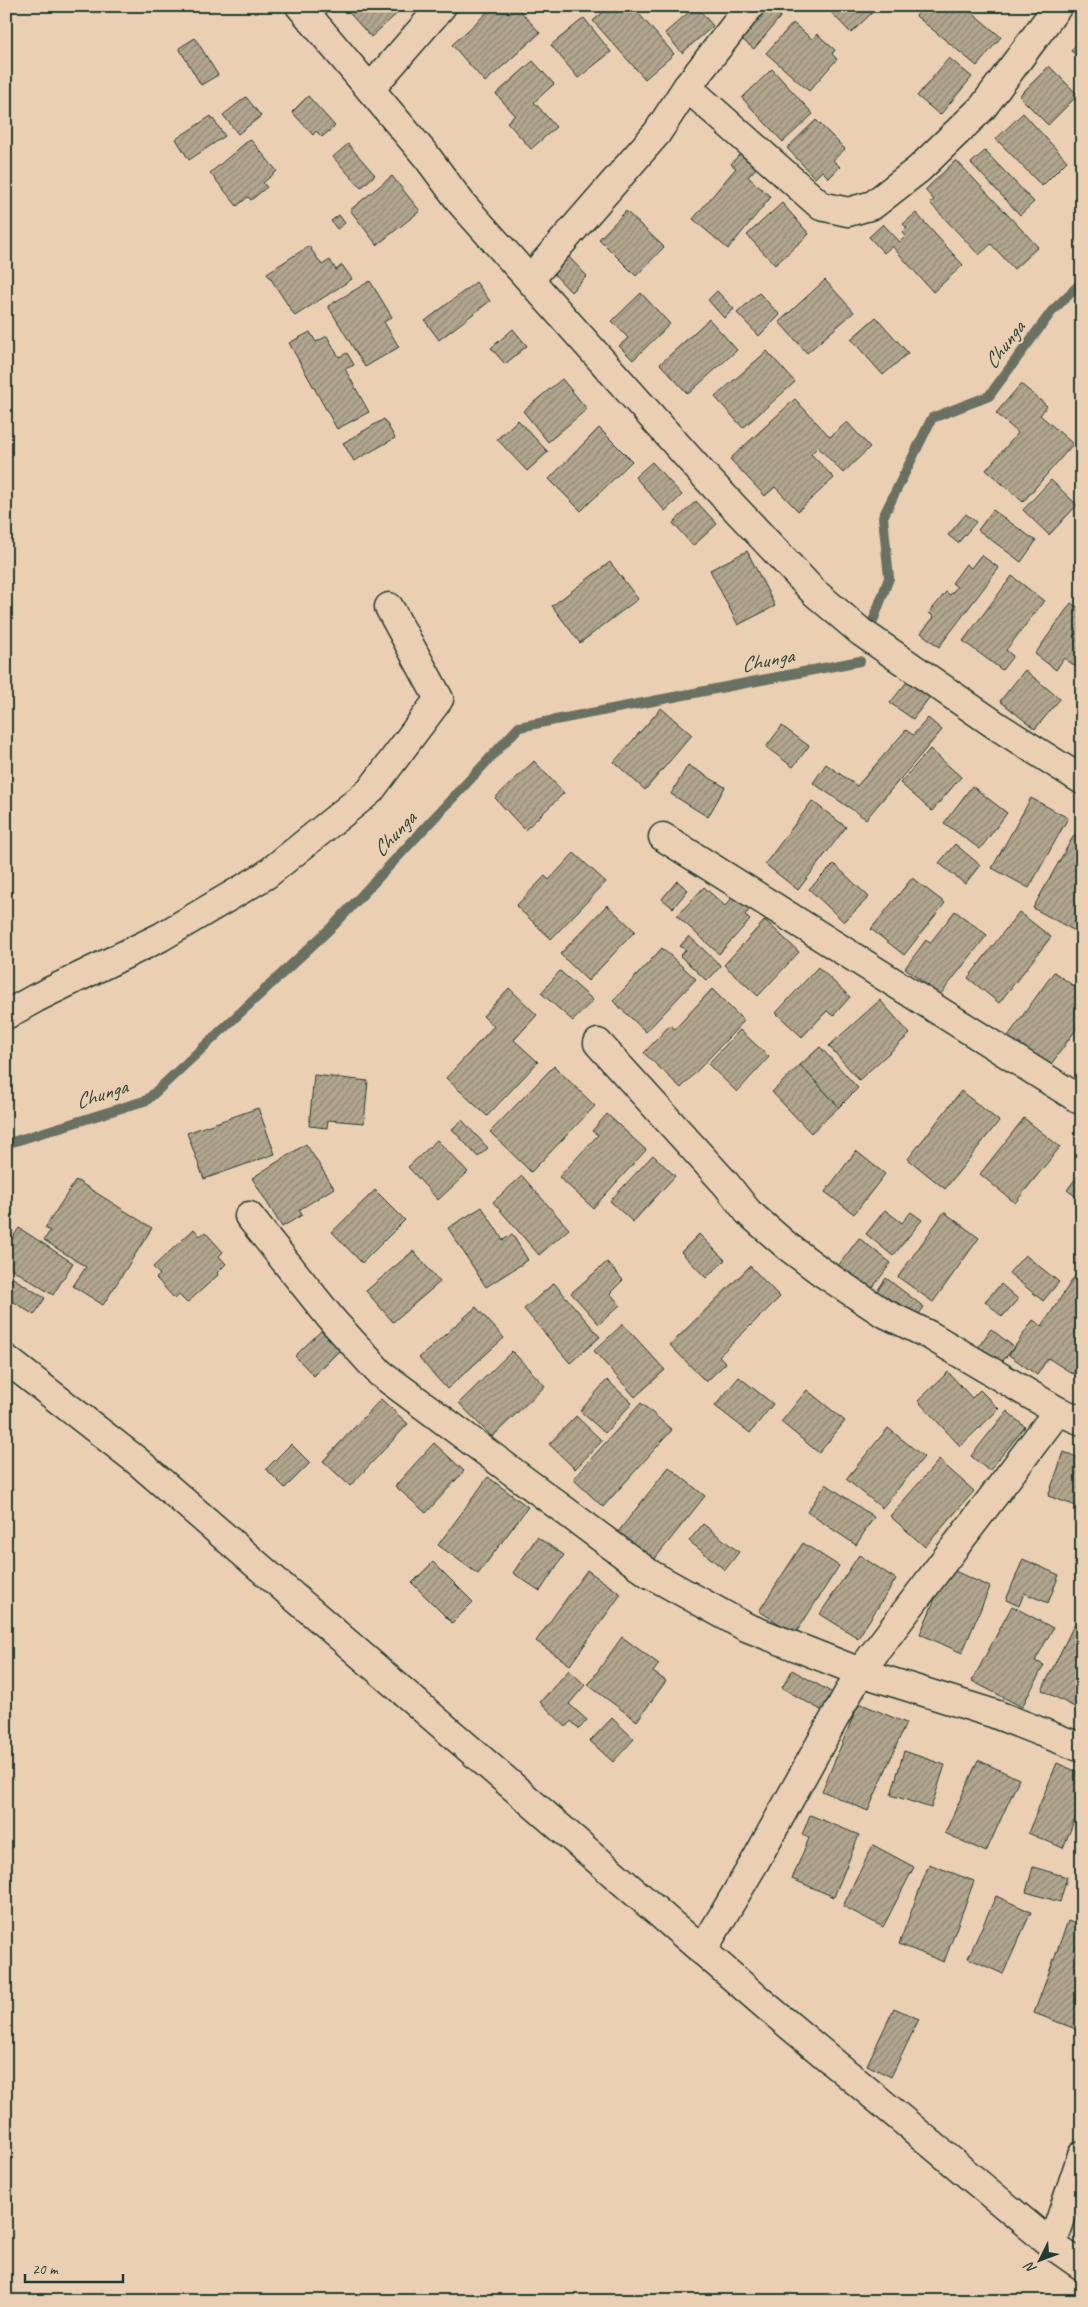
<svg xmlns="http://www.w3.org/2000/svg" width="1088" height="2307" viewBox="0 0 1088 2307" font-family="Caveat,sans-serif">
<defs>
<pattern id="building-hatch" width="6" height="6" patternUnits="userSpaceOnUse" patternTransform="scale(1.25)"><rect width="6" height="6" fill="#b2a68f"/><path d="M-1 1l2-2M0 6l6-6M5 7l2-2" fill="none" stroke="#908876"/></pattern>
</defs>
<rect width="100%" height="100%" fill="#ebcfb2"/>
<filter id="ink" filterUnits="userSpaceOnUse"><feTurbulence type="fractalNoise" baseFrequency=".02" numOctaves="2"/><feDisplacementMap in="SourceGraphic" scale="10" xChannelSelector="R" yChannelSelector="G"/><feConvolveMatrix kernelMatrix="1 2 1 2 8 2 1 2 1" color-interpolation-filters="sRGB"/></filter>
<g filter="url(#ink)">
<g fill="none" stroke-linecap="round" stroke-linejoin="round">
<g stroke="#697262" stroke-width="10">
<path d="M870 629 889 578 883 517 932 418 989 396 1052 311 1082 282"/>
<path d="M6 1144 147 1100 335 924 519 727 860 661"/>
</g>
</g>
<g fill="url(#building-hatch)" stroke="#1f3d34">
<path d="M343 6H401L403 8 371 37Z"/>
<path d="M494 6H516L540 33 485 82 452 45Z"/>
<path d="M610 6H632L674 54 645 79 593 21Z"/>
<path d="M696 6 713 26 682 53 665 33Z"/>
<path d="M763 6H769L781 16 754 49 738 36Z"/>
<path d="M825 6H879L851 33Z"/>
<path d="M924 6H964L1001 37 977 66 916 16Z"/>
<path d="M991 6H1004L998 13Z"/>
<path d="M584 18 611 52 578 78 551 45Z"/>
<path d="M793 23 812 39 817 34 835 50 832 54 837 59 809 91 766 53Z"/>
<path d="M1082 37V59L1071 51Z"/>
<path d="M195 38 218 75 201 85 179 48Z"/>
<path d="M949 58 972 77 940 115 917 96Z"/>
<path d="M533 61 554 84 534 102 556 127 531 149 507 122 515 115 496 94Z"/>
<path d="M1049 66 1078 95 1048 125 1019 96Z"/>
<path d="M772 69 813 114 783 142 742 98Z"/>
<path d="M308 96 335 126 322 137 316 131 313 135 292 112Z"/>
<path d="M246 97 261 116 238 134 223 115Z"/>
<path d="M1023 113 1067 161 1042 186 996 139Z"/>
<path d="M211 116 225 136 189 160 176 139Z"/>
<path d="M816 120 845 149 833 160 840 167 829 178 822 171 815 178 787 148Z"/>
<path d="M250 139 277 171 263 183 267 187 251 200 248 197 237 206 210 173Z"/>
<path d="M348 144 375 175 361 188 333 157Z"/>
<path d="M743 150 760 164 748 177 771 197 728 249 693 219 736 168 731 164Z"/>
<path d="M985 151 1034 202 1020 215 971 163Z"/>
<path d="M956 160 1038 247 1014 269 991 244 979 255 930 203 934 200 925 190Z"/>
<path d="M392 176 420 211 377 245 350 210Z"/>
<path d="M782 203 809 234 775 265 747 235Z"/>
<path d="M626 211 664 247 636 276 599 239Z"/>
<path d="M916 213 963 265 933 292 892 246 884 253 869 237 883 224 900 242 906 236 902 233 907 228 903 224Z"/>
<path d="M339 215 345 223 337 229 331 221Z"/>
<path d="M309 246 322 265 330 260 336 270 342 265 352 279 295 316 267 273Z"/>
<path d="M568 256 587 276 571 292 552 272Z"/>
<path d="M825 280 854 312 807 353 779 322Z"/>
<path d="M370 281 392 317 384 322 399 347 365 367 328 306Z"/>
<path d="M476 282 490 301 439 340 425 321Z"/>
<path d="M717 291 734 309 724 318 708 300Z"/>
<path d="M641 293 670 324 633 360 619 346 628 338 612 321Z"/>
<path d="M759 293 780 315 759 336 737 313Z"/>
<path d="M876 317 908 353 883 375 851 339Z"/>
<path d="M709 319 737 350 688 394 660 364Z"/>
<path d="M513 329 527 346 505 364 491 348Z"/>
<path d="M310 332 316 342 327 336 339 357 347 353 354 365 345 369 369 412 337 429 289 343Z"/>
<path d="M767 351 795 382 743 428 715 397Z"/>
<path d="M562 379 587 409 548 442 523 411Z"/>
<path d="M1021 384 1047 406 1040 415 1073 444 1023 502 986 470 1018 433 996 413Z"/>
<path d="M795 399 830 437 847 422 870 447 843 473 818 447 811 454 834 478 798 511 775 487 765 496 730 459Z"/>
<path d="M384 419 395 438 354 461 343 443Z"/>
<path d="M518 420 548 452 527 471 497 439Z"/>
<path d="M599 428 632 461 581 511 549 479Z"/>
<path d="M652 462 682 495 665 511 635 477Z"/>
<path d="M1051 480 1077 505 1049 535 1023 510Z"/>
<path d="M696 501 717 524 693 546 673 523Z"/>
<path d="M993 510 1036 541 1021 562 978 530Z"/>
<path d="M966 514 976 522 958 543 948 535Z"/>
<path d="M747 551 775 606 738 625 710 570Z"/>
<path d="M981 555 999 568 939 647 921 633 934 617 929 613 946 592 950 595 957 587 952 583 966 564 971 568Z"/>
<path d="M610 562 638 599 580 643 552 606Z"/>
<path d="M1012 576 1044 601 1006 650 1013 656 1002 670 963 641Z"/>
<path d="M1071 603 1082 610V671L1064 658 1056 670 1035 654Z"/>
<path d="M1025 670 1060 699 1035 729 1000 701Z"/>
<path d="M910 678 932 694 913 719 890 703Z"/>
<path d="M661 708 692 735 645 790 614 762Z"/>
<path d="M928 718 942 730 866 819 813 783 826 764 857 786 906 730 913 735Z"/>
<path d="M782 726 809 746 793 767 766 747Z"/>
<path d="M930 749 961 777 932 811 900 783Z"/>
<path d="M534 761 564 793 525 830 495 798Z"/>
<path d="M688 765 725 787 708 817 671 794Z"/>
<path d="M972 786 1007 813 980 849 944 823Z"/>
<path d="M1031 798 1068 818 1029 888 992 868Z"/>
<path d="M812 801 846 827 798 890 765 864Z"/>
<path d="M1074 835 1082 839V918L1075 931 1033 908Z"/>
<path d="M955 844 980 865 965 884 939 863Z"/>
<path d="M574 853 606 882 551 939 516 906 545 876 549 880Z"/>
<path d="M834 864 869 897 844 922 809 889Z"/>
<path d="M912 878 945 903 904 955 871 929Z"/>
<path d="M677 881 688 890 673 908 662 899Z"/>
<path d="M704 887 725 906 735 895 750 909 745 915 750 920 719 954 677 916Z"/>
<path d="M607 905 635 931 588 981 560 954Z"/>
<path d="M955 911 987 935 940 995 905 968 926 940 930 943Z"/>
<path d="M1019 912 1051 937 999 1003 968 978Z"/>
<path d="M765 920 799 952 758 996 724 965Z"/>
<path d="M689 936 721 966 707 981 680 956 686 950 680 946Z"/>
<path d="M662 948 696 979 646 1032 613 1001Z"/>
<path d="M818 967 850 997 833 1016 827 1011 802 1037 776 1013Z"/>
<path d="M560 971 593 1000 573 1021 541 993Z"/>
<path d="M1054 972 1082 992V1021L1044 1074 1003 1043Z"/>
<path d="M509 988 537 1015 514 1040 538 1062 487 1116 446 1078 494 1026 483 1016Z"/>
<path d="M712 989 744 1021 681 1088 644 1053 670 1025 675 1029Z"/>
<path d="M880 1000 910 1034 859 1080 829 1046Z"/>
<path d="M740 1030 769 1057 737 1092 708 1064Z"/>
<path d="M820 1047 858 1088 839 1107 800 1065Z"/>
<path d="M800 1065 839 1107 811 1133 772 1092Z"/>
<path d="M554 1066 595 1106 531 1172 490 1132Z"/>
<path d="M314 1075 368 1081 364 1123 328 1120 327 1128 309 1126Z"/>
<path d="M961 1091 999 1121 945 1189 908 1159Z"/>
<path d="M258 1108 275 1154 204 1179 187 1133Z"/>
<path d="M607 1114 646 1150 593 1208 559 1177 598 1135 592 1131Z"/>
<path d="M1024 1118 1060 1147 1015 1203 980 1174Z"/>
<path d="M462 1120 488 1148 478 1157 452 1129Z"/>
<path d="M437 1140 468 1172 438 1200 408 1167Z"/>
<path d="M306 1144 334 1188 299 1210 302 1215 282 1227 252 1178Z"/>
<path d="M856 1151 885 1174 854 1214 825 1192Z"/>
<path d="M653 1155 675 1176 633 1222 610 1201Z"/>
<path d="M1082 1170V1201L1067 1190Z"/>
<path d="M522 1176 569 1229 539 1255 493 1202Z"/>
<path d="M76 1180 152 1228 103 1305 73 1286 86 1267 44 1240 50 1231 45 1228Z"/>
<path d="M375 1190 405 1220 362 1263 332 1232Z"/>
<path d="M482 1207 503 1240 512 1234 528 1260 486 1287 448 1228Z"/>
<path d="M885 1210 902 1223 911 1212 922 1220 893 1256 866 1234Z"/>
<path d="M944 1212 979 1238 933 1302 898 1277Z"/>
<path d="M19 1228 73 1263 53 1295 6 1265V1247Z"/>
<path d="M194 1229 200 1236 205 1232 223 1252 219 1256 226 1264 217 1273 218 1275 187 1303 179 1295 175 1299 156 1278 160 1275 153 1267Z"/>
<path d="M699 1234 725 1260 706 1278 681 1252Z"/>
<path d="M859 1238 891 1263 870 1291 838 1266Z"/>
<path d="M413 1251 440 1282 393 1322 366 1291Z"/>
<path d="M1025 1255 1059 1282 1043 1301 1009 1273Z"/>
<path d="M607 1262 623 1280 610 1293 620 1305 599 1324 571 1293Z"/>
<path d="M750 1266 780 1297 719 1356 726 1363 706 1382 670 1345Z"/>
<path d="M8 1275 45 1298 34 1315 6 1297V1278Z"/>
<path d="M1075 1276 1082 1280V1361L1073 1374 1048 1358 1037 1375 1009 1355 1033 1320 1042 1326Z"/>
<path d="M886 1278 924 1307 912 1323 875 1294Z"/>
<path d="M554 1283 600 1337 570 1363 524 1309Z"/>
<path d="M1001 1284 1018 1299 1002 1317 985 1301Z"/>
<path d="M476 1307 504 1338 447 1389 419 1358Z"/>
<path d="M623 1324 665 1370 635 1397 594 1351Z"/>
<path d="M991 1329 1014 1347 999 1366 977 1349Z"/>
<path d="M321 1331 340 1350 314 1376 295 1356Z"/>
<path d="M512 1351 545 1386 492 1437 459 1403Z"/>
<path d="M948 1372 972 1398 980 1390 999 1409 960 1446 918 1401Z"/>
<path d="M739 1377 773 1404 750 1433 715 1406Z"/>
<path d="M607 1380 632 1403 605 1433 580 1411Z"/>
<path d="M807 1390 845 1421 819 1453 781 1422Z"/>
<path d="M381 1399 408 1424 350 1486 323 1461Z"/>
<path d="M641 1403 672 1430 603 1507 573 1479Z"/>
<path d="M1007 1411 1025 1427 989 1471 971 1456Z"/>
<path d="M576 1416 602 1441 575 1469 549 1444Z"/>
<path d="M888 1428 924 1457 882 1508 846 1479Z"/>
<path d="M434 1443 464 1471 426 1513 395 1486Z"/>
<path d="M291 1444 310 1463 285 1488 266 1469Z"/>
<path d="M1064 1452 1082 1459V1508L1048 1496Z"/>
<path d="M939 1460 974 1491 925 1547 890 1516Z"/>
<path d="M669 1467 705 1496 653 1561 618 1532Z"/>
<path d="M488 1477 528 1507 478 1574 438 1545Z"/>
<path d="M826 1484 874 1517 856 1545 807 1512Z"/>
<path d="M703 1524 739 1552 725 1570 689 1541Z"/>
<path d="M537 1537 564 1555 540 1591 513 1573Z"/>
<path d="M803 1543 839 1566 795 1634 759 1611Z"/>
<path d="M859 1555 896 1579 858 1638 820 1614Z"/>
<path d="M1023 1559 1059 1575 1048 1603 1024 1593 1019 1606 1006 1600Z"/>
<path d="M433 1562 473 1602 452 1623 412 1583Z"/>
<path d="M948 1568 990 1587 962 1653 920 1634Z"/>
<path d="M587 1570 621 1594 570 1665 536 1641Z"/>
<path d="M1012 1606 1053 1628 1035 1661 1044 1665 1022 1707 972 1681Z"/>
<path d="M1076 1621 1082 1623V1711L1042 1690Z"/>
<path d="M622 1637 659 1664 653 1672 666 1681 637 1721 588 1685Z"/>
<path d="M569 1670 585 1685 569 1704 587 1720 579 1729 571 1721 566 1727 540 1702Z"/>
<path d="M792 1670 838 1696 828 1714 782 1688Z"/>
<path d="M859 1703 906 1723 868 1811 822 1791Z"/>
<path d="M612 1718 634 1739 613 1762 590 1741Z"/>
<path d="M904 1751 945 1765 931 1808 891 1795Z"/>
<path d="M978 1760 1019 1779 986 1852 945 1833Z"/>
<path d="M1057 1763 1082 1774V1802L1063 1848 1028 1833Z"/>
<path d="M810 1815 859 1835 834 1897 792 1879 809 1838 802 1835Z"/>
<path d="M873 1845 914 1867 883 1927 843 1906Z"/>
<path d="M1082 1858V1876L1076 1873Z"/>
<path d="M929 1864 974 1881 944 1962 899 1944Z"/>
<path d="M1033 1867 1067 1877 1060 1902 1026 1892Z"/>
<path d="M996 1896 1031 1912 1003 1974 968 1958Z"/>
<path d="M1068 1921 1082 1926 1081 2031 1034 2013Z"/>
<path d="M894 2008 919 2019 891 2077 867 2065Z"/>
</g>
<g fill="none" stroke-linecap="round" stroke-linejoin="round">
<g stroke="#1f3d34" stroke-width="31">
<g id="minor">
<path d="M300 6 427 157 462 204 702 473 814 592 861 632 997 726 1082 780"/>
<path d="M687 87 821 206 848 212 873 205 919 169 983 107 1058 6"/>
<path d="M370 89 442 6"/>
<path d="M530 279 657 133 687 87 750 6"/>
<path d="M663 837 1082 1101"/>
<path d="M6 1015 36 998 161 937 266 875 370 791 439 699 389 607"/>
<path d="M598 1043 726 1184 748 1212 787 1246 823 1273 882 1312 931 1336 1058 1411 1082 1421"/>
<path d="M249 1216 333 1321 380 1373 650 1574 746 1627 860 1672 995 1714 1082 1748"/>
<path d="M6 1359 136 1460 765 2005 1052 2245 1082 2266"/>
<path d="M702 1951 756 1860 860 1672 1058 1411"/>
<path d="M1052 2245 1082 2155"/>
</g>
</g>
<use href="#minor" stroke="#ebcfb2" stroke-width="28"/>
</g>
</g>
<g text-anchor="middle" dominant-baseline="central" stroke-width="4.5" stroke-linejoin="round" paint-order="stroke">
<g font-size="21" font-style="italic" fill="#2b463c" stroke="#ebcfb2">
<text transform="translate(1004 345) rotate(-53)">Chunga</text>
<text transform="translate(767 660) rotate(-11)">Chunga</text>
<text transform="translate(394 834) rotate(-47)">Chunga</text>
<text transform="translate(101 1094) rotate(-18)">Chunga</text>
</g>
</g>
<rect width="1088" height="2307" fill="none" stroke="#ebcfb2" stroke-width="25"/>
<rect x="12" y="12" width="1063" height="2282" fill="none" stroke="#1f3d34" stroke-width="2" filter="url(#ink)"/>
<g transform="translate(1040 2260) rotate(228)" stroke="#ebcfb2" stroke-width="4" paint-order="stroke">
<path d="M0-4L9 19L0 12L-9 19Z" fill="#1f3d34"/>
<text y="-8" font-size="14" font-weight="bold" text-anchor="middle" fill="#1f3d34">N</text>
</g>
<path d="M25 2274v8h98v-8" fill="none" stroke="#1f3d34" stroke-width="2.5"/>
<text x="32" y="2274" font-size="15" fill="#1f3d34" stroke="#ebcfb2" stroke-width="4" paint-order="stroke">20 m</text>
</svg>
